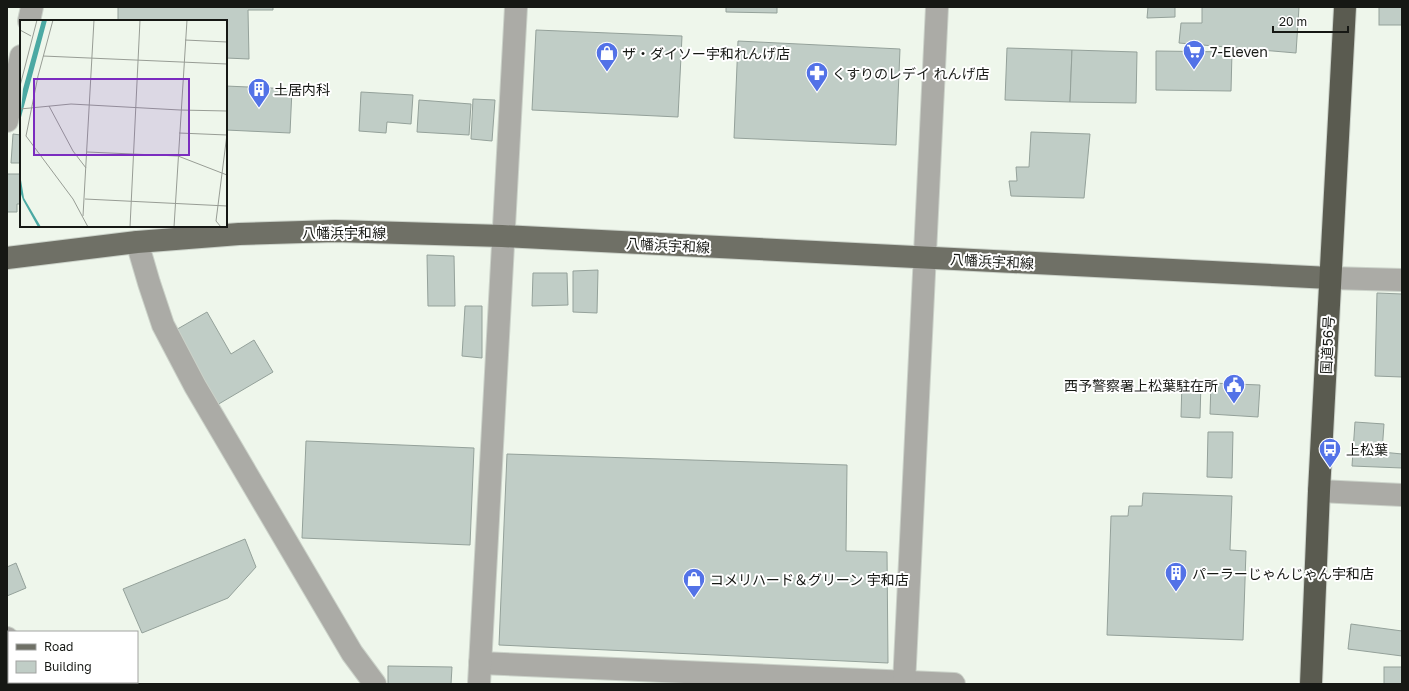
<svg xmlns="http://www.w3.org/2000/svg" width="1409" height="691" viewBox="0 0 1409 691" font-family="'Golos Text','Noto Sans JP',sans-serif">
<rect width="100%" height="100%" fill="#eef6eb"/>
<g fill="#c0cdc6" stroke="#94a19a">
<path d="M118 7H273V10H248L249 59 226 58V21H118Z"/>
<path d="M726 7H777V13L726 12Z"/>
<path d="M1148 7H1175V17L1147 18Z"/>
<path d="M1202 7H1299L1296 53 1179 43 1181 23H1202Z"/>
<rect x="1379" y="7" width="23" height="18"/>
<path d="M536 30 682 36 678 117 532 110Z"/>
<path d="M738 41 900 49 896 145 734 138Z"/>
<path d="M1007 48 1072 50 1070 102 1005 100Z"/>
<path d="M1072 50 1137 52 1136 103 1070 102Z"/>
<path d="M1156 51 1232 52 1231 91 1156 90Z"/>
<path d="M226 86 292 89 290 133 226 130Z"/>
<path d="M361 92 413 95 411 124 387 122 386 133 359 131Z"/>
<path d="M473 99 495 100 492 141 471 139Z"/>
<path d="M419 100 471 104 469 135 417 132Z"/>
<path d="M1031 132 1090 134 1084 198 1011 196 1009 181H1017L1016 167H1029Z"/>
<path d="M13 134 21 135V163H11Z"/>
<path d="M7 174H21V204H17V212H7Z"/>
<path d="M427 255 454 256 455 306H428Z"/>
<path d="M598 270 597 313 573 312V271Z"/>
<path d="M533 273H567L568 305 532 306Z"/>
<path d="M1377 293 1402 294V377L1375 376Z"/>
<path d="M465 306H482V358L462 356Z"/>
<path d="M207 312 231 354 254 340 273 372 217 405 174 331Z"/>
<path d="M1182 381 1201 382 1200 418 1181 417Z"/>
<path d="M1211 383 1260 385 1258 417 1210 414Z"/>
<path d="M1355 422 1384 424 1382 452 1402 454V468L1352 466Z"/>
<path d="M1208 432H1233L1232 478 1207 477Z"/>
<path d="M306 441 474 448 470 545 302 538Z"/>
<path d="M507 454 847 465 846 551 887 552 888 663 499 645Z"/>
<path d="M1143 493 1232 496 1230 550 1246 551 1243 640 1107 635 1111 516H1128L1129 506H1142Z"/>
<path d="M245 539 256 567 228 598 142 633 123 589Z"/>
<path d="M16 563 26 588 7 596V567Z"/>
<path d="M1351 624 1402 631V656L1348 649Z"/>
<path d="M388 666 452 667 451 684H388Z"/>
<rect x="1384" y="667" width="18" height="17"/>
</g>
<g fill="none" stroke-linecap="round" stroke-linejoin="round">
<g stroke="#cbd2c9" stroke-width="24">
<g id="minor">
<path d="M29 21 32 7"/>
<path d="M7 121 21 56"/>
<path d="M137 242 149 283 163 325 195 386 352 653 375 684"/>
<path d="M1330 278 1402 280"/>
<path d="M1319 491 1402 495"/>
<path d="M7 638 9 641"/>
<path d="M480 663 954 684"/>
<path d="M43 682 45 684"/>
<path d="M479 684 516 7"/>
<path d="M904 684 937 7"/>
</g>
</g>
<g stroke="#cbd2c9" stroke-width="24">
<path id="major" d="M7 258 137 242 239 234 335 231 502 236 1330 278"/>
</g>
<g stroke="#cbd2c9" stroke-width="24">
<path id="highway" d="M1311 684 1319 491 1345 7"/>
</g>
<use href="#minor" stroke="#ababa6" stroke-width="22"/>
<use href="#major" stroke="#6f7066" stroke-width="22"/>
<use href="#highway" stroke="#5a5b50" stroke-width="22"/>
</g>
<defs>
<g id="supermarket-pin" transform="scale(1.15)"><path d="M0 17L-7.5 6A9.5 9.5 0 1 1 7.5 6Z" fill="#5372e7" stroke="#fff"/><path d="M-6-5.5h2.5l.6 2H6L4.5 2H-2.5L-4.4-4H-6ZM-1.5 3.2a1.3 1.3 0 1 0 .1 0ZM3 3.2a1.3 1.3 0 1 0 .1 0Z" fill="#fff"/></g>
<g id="shop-pin" transform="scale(1.15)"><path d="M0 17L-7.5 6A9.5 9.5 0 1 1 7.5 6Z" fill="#5372e7" stroke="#fff"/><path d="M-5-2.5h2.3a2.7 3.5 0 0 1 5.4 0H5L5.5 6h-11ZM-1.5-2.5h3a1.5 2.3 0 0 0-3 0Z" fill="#fff"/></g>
<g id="pharmacy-pin" transform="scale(1.15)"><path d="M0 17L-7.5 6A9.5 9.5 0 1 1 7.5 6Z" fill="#5372e7" stroke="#fff"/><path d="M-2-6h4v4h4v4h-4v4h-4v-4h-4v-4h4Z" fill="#fff"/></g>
<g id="building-pin" transform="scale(1.15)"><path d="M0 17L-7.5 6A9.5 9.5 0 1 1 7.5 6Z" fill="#5372e7" stroke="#fff"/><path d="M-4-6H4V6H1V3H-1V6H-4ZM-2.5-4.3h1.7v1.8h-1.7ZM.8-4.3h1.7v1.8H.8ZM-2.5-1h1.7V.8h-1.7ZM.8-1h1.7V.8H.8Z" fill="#fff"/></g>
<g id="civic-pin" transform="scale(1.15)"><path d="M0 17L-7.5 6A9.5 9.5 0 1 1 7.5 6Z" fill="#5372e7" stroke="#fff"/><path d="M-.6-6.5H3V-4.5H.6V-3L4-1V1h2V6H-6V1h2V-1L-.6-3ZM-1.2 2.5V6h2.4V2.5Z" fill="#fff"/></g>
<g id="bus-pin" transform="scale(1.15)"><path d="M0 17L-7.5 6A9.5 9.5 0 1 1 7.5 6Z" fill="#5372e7" stroke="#fff"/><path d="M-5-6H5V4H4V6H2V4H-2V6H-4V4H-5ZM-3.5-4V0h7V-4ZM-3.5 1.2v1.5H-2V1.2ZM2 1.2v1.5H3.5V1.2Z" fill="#fff"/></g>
</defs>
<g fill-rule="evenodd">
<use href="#supermarket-pin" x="1194" y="51"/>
<use href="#shop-pin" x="607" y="53"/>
<use href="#pharmacy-pin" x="817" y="73"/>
<use href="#building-pin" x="259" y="89"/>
<use href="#civic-pin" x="1234" y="385"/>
<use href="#bus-pin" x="1330" y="449"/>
<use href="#building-pin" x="1176" y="573"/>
<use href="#shop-pin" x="694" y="579"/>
</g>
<g text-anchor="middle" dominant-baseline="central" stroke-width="4" stroke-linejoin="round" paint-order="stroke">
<g font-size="14" fill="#161814" stroke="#fff" text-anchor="start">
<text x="1210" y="51">7-Eleven</text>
<text x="622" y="53">ザ・ダイソー宇和れんげ店</text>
<text x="832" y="73">くすりのレデイ れんげ店</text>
<text x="274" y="89">土居内科</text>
<text x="1218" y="385" text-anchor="end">西予警察署上松葉駐在所</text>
<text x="1346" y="449">上松葉</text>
<text x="1192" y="573">パーラーじゃんじゃん宇和店</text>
<text x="710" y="579">コメリハード＆グリーン 宇和店</text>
</g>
<g font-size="14" fill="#161814" stroke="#fff">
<text x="344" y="232">八幡浜宇和線</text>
<text transform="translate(668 245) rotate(3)">八幡浜宇和線</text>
<text transform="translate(992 261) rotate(3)">八幡浜宇和線</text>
<text transform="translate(1327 345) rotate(-87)">国道56号</text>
</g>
</g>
<g transform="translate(20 20)">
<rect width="207" height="207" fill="#eef6eb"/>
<path d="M22 0H27L0 101 3 69ZM0 154 4 178 21 207H18L3 180 0 171Z" fill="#4ba9a3"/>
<path fill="none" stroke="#989d95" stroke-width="1" d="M33 0 18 56 6 116 53 179 68 207M0 10 11 16M165 20 207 22M23 36 207 44M0 66 17 0M29 86 53 131 66 148M0 89 51 84 160 90M160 90 207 91M159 113 207 115M67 132 158 136 207 155M65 179 207 186M63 196 74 0M110 207 120 0M154 207 167 0M201 207 196 201 207 114"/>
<path fill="#7b2cbf" fill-opacity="0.15" stroke="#7b2cbf" stroke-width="2" d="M14 59H169V135H14Z"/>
<rect width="207" height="207" fill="none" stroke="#161814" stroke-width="2"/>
</g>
<rect width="1409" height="691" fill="none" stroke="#161814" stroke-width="16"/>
<rect x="8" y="631" width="130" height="52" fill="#ffffff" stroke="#a2a3a1"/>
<rect x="16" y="644" width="20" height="6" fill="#6f7066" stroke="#a2a3a1"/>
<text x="44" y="651" font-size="12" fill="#161814">Road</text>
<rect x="16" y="661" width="20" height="12" fill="#c0cdc6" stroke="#a2a3a1"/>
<text x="44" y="671" font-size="12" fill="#161814">Building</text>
<path d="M1273 26v6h75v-6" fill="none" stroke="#161814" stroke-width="2"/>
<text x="1279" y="26" font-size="12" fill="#161814" stroke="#ffffff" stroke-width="3" paint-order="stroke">20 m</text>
</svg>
